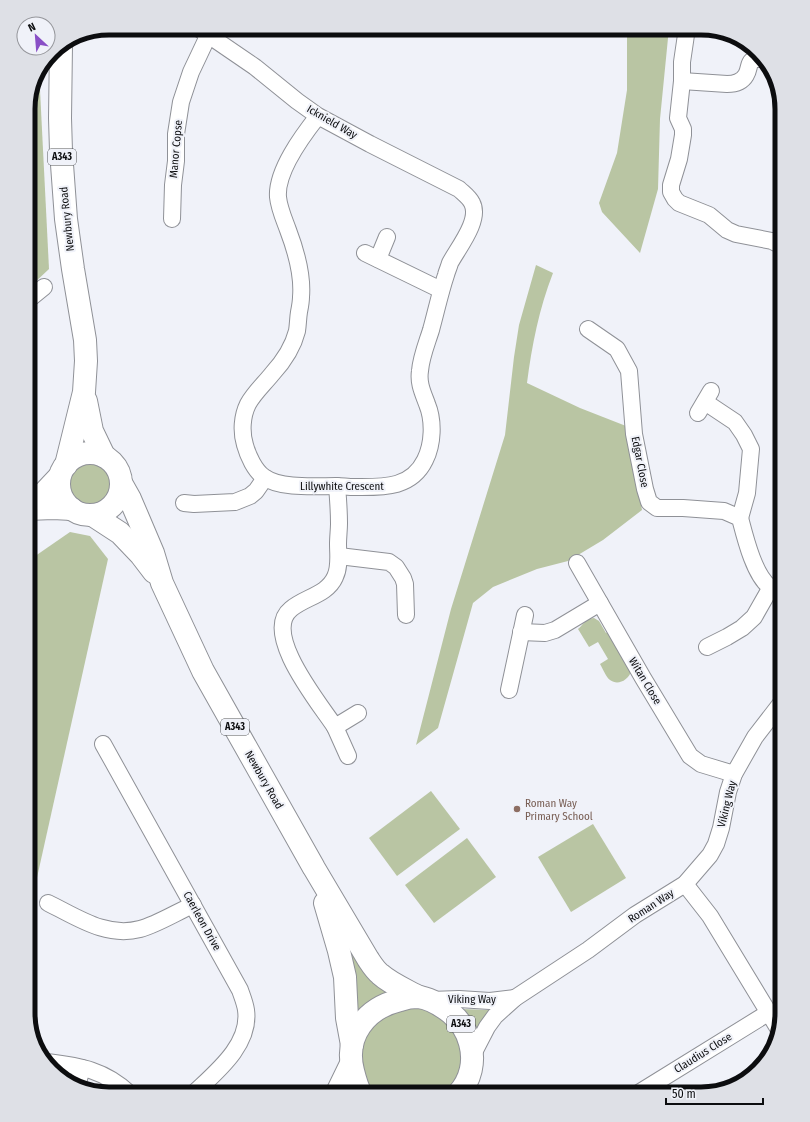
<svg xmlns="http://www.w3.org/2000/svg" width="810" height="1122" viewBox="0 0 810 1122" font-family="'Fira Sans Condensed',sans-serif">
<rect width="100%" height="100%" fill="#f0f2f9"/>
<g fill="#b9c5a3">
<path d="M628 28H669L660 119 658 189 640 253 602 212 599 203 617 153 627 90V35Z"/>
<path d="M39 70 49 269 32 285 28 279V103L36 73Z"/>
<path d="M536 265 553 273C539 309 532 345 527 383L580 408 626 426 642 510 603 540 568 561 537 569 493 587 473 603 438 728 416 745 451 609 505 435 514 357 519 325Z"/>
<circle cx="91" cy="484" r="22"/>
<path d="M70 532 90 536 108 559 28 918V561Z"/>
<path d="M594 618 599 621 606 633 609 631 631 672C628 680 618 686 610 680 606 677 603 669 600 664L608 659 598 642 589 647 578 629C584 624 585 619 594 618Z"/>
<path d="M431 791 460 829 397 876 369 838Z"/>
<path d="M593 824 626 878 571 912 538 857Z"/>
<path d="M467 838 496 877 434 923 405 885Z"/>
<path d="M348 944 394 991 357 1020Z"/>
<path d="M422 1007 440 1015 459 1036 464 1065 451 1094H371L360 1072 364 1034 394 1009Z"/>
<path d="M462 1009 489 1010V1011L477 1035Z"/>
</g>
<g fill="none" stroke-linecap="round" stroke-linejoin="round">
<g stroke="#8f9197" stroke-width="18">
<g id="street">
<path d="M198 28 255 67 297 101 318 116 370 144 459 189C463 193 469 197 472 203 481 220 458 248 450 263 449 267 447 271 446 275 440 293 436 312 431 330 427 343 421 357 420 371 418 383 423 393 427 404 434 421 433 444 425 460 411 489 382 487 355 487 348 487 342 486 336 486 316 486 280 489 264 477 255 471 248 456 245 445 241 432 242 416 248 404 254 393 264 384 272 374 283 362 293 347 297 331 298 325 298 318 299 312 300 307 301 302 301 297 303 274 296 251 288 230 284 219 279 208 278 197 276 171 303 135 318 116"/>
<path d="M687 28 682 62V81L678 118 683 129V135L679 159 671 185V192L675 199 679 203 709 215 727 230 736 234 772 241 782 246"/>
<path d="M682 81 727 84C734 84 742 82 746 75 751 67 746 58 761 59"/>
<path d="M172 219 173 185 176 161V134L181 102 191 72 208 36"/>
<path d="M365 253 441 290"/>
<path d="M378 259 387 237"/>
<path d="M28 300 44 287"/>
<path d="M588 329 617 349 629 371 634 434 645 489 649 502 657 508H683L724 511 740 518C745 537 754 575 770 587 773 589 778 590 782 591"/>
<path d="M705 402 735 422 744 435 751 449 747 493 740 518"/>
<path d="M698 413 711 391"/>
<path d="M337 486C338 498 339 511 339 523 339 530 338 537 338 544 338 555 340 567 335 577 327 595 305 597 291 609 261 633 320 704 335 727L358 713"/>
<path d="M184 503 194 504 235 502 250 496 256 491 265 478"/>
<path d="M339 556 389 562 396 567 403 578 405 584 406 615"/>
<path d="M577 563 643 678 690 756 701 764 734 774"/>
<path d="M521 632 545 633 555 630 600 603"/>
<path d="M707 647 727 637 742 628 754 617 771 587"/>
<path d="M509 690 525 615"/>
<path d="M335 727 348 756"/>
<path d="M103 744 240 990C242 996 245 1003 246 1010 251 1045 215 1073 193 1094"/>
<path d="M685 884 710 916 778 1028"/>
<path d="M48 903C77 917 106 938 140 929 156 925 177 912 193 905"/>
<path d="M430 1000 459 999 490 1001 515 998"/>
<path d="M472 1056 487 1027 495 1016 515 998 588 950 635 915 685 884 710 855 716 844 721 828 728 792 734 774 755 737 782 702"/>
<path d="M47 1062C80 1066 105 1070 130 1094"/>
<path d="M77 1086 82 1068"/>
<path d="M333 1094 350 1059"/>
<path d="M637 1094 768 1013"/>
</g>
</g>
<g stroke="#8f9197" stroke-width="24">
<g id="secondary">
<path d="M28 504 43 494 59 477"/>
<path d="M28 509 53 508 72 509"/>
</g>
</g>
<g stroke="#8f9197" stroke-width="24">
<g id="primary">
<path d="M61 45 60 118 61 151 66 219 73 269 85 340 86 361 84 392 66 465"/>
<path d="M86 401 92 431 104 456"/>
<circle cx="90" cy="484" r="31"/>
<path d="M121 483 130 499 139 520 153 553 162 583 203 671 314 868 368 959C372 965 375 970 380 974 391 984 406 990 419 997"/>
<path d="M94 516 120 533 141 555 154 572"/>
<path d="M325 903 339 951 345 977 347 1018 352 1045"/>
<path d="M361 1094C357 1087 355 1079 353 1071 344 1036 366 1008 400 1000 406 998 413 997 418 997 430 998 442 1006 451 1013 460 1021 467 1031 470 1043 475 1061 471 1080 458 1094"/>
</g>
</g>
<use href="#street" stroke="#fff" stroke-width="16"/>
<use href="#secondary" stroke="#fff" stroke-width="22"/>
<use href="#primary" stroke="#fff" stroke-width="22"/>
</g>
<circle fill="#8d6e63" stroke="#f0f2f9" stroke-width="1.5" cx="517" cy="809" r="4"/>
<g text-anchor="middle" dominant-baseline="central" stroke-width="4" stroke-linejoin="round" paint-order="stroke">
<g fill="#f0f2f9" stroke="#505255" stroke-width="1">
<rect x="48" y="149" width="28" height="16" rx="3"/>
<rect x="221" y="719" width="28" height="16" rx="3"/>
<rect x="447" y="1016" width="28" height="16" rx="3"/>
</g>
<g font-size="10" font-weight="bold" fill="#0c0d0f">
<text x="62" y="157">A343</text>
<text x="235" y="727">A343</text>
<text x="461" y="1024">A343</text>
</g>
<g font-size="11" fill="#0c0d0f" stroke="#f0f2f9">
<text transform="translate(332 122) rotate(30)">Icknield Way</text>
<text transform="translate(176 149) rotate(-85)">Manor Copse</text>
<text transform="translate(67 219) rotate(-96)">Newbury Road</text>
<text transform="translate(640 462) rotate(79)">Edgar Close</text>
<text x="342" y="486">Lillywhite Crescent</text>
<text transform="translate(645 681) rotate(59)">Witan Close</text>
<text transform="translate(264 780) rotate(60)">Newbury Road</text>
<text transform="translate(727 804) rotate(-76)">Viking Way</text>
<text transform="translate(651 906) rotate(-33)">Roman Way</text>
<text transform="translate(202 921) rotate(61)">Caerleon Drive</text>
<text x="472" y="999">Viking Way</text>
<text transform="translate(703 1053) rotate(-32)">Claudius Close</text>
</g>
<g font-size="11" fill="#785e54" stroke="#f0f2f9" text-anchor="start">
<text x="525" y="803">Roman Way<tspan x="525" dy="13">Primary School</tspan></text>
</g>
</g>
<path d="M0 0H810V1122H0ZM109 35H701A74 74 0 0 1 775 109V1013A74 74 0 0 1 701 1087H109A74 74 0 0 1 35 1013V109A74 74 0 0 1 109 35Z" fill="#dee0e6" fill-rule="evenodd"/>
<path fill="none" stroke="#0c0d0f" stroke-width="5" d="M109 35H701A74 74 0 0 1 775 109V1013A74 74 0 0 1 701 1087H109A74 74 0 0 1 35 1013V109A74 74 0 0 1 109 35Z"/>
<g transform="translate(36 36) rotate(334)"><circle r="19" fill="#f0f2f9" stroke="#95969b"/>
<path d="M0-3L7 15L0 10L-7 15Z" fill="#894fc6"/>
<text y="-6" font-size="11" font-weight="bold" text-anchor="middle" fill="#0c0d0f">N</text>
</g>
<path d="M666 1098v6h97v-6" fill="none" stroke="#0c0d0f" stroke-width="2"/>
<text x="672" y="1098" font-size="12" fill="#0c0d0f" stroke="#f0f2f9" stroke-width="3" paint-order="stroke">50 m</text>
</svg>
